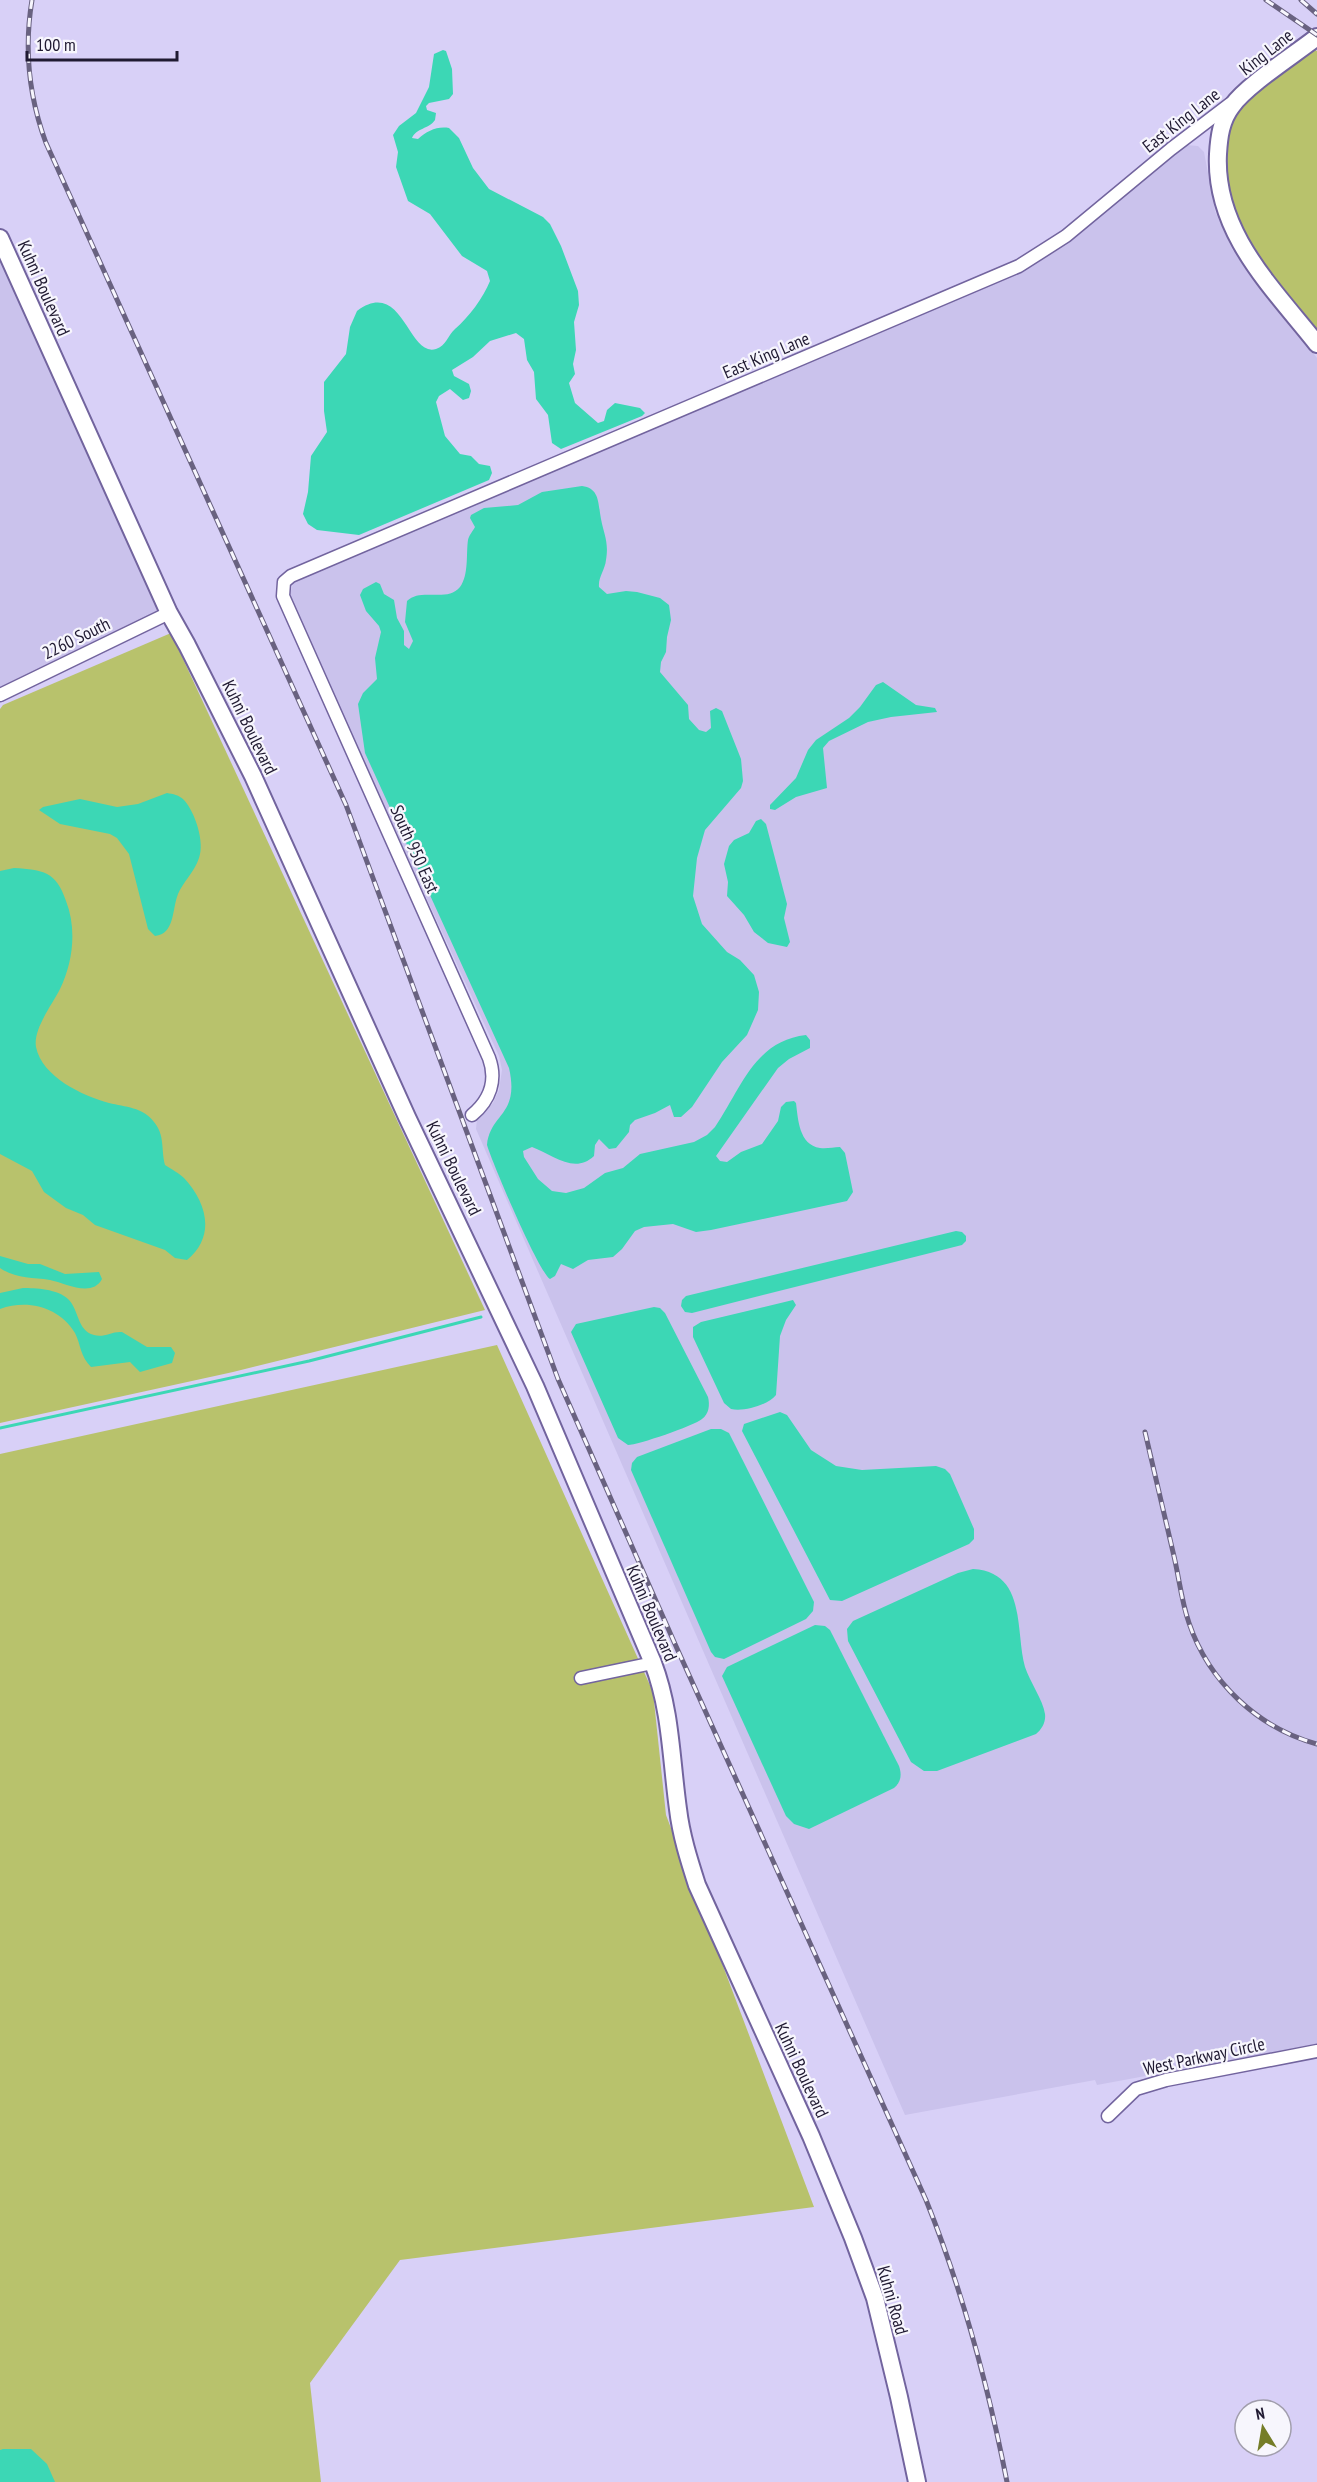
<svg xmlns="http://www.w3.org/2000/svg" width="1317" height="2482" viewBox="0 0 1317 2482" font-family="'PT Sans Narrow',sans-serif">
<rect width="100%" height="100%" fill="#d8d0f7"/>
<g fill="#cac2ec">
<path d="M1186 145 1198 146 1204 152 1215 211 1232 249 1317 358V2044L1097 2085 1095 2080 905 2115 476 1129 477 1119 493 1103 499 1090 502 1070 499 1056 292 605 290 594 293 584 300 577 1029 267 1066 245Z"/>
<path d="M0 238 169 613 0 695Z"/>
</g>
<g fill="#b8c26c">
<path d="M1310 47 1317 51V329C1261 258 1198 206 1237 107Z"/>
<path d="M171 633 485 1310 233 1372 0 1423V709L3 705Z"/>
<path d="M497 1345 653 1692 666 1815 814 2207 400 2260 310 2383 321 2482H0V1454Z"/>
</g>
<g fill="#3cd7b5">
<path d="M443 50 446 51 452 69 453 94 449 99 429 103 426 106 427 110 436 113 435 120C429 129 416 128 412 138L418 139C427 131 437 126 449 128L459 138 473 168 489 189 543 217 550 224 561 246 578 291 579 305 574 322 576 350 573 364 575 374 569 383 575 403 598 423 604 421 607 410 615 403 640 408 645 413 642 416 561 449 552 443 548 415 536 399 534 372 527 360 524 339 516 333 490 341 473 357 452 370 454 376 469 384 471 391 469 398 463 400 450 389 439 396 436 402 445 436 460 454 471 456 479 464 490 466 492 473 489 480 359 535 317 530 308 524 303 514 308 492 311 456 327 432 324 411V382L346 354 350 327 357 311C403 277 408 358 436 349 446 346 448 335 455 329 469 317 483 298 490 281L487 271 462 256 430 214 408 201 396 167 398 152 393 135 399 126 416 113 429 87 434 54Z"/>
<path d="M582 486C600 488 598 504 601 519 604 535 609 542 606 560 605 570 598 577 599 587L607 594 626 591 637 592 660 598 669 605 671 620 667 637 666 652 661 662 660 672 688 705 689 719 699 730 706 732 711 728 710 711 716 708 722 711 741 759 743 781 741 788 705 830 697 858 693 896 702 924 727 952 740 960 754 975 759 992 758 1010 747 1035 722 1062 692 1107 681 1117H674L670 1105 655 1113 635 1120 630 1125 629 1132 616 1148 609 1149 599 1139 595 1145 594 1156C574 1175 552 1154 532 1147L523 1151 524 1157 538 1179 552 1191 566 1193 584 1188 605 1173 623 1168 640 1154 694 1142 707 1135 715 1127C741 1089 754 1041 806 1035L810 1040V1048L789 1059 778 1068 716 1156 720 1161 727 1162 741 1152 762 1144 778 1121 781 1107 786 1102 794 1101 796 1103C798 1119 799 1145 820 1148 827 1149 833 1147 840 1147L845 1153 853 1192 847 1201 711 1230 696 1232 673 1224 644 1227 635 1231 622 1249 613 1257 588 1260 573 1269 561 1264 555 1276 550 1279C539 1273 492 1162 487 1145 490 1113 520 1116 509 1068L365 753 358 704 363 693 377 679 375 658 381 632 379 626 366 611 360 595 363 589 376 582 380 584 384 594 394 600 397 618 404 631V645L409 649 413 641 405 622 407 601C421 587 447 603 460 587 469 575 466 553 468 540 469 535 473 531 475 527L470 518 471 515 484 508 518 505 542 492Z"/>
<path d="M883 682 916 705 935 708 937 712 891 717 868 722 829 741 823 748 827 788 796 797 775 810 770 809V805L796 778 808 750 816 740 849 718 860 707 876 685Z"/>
<path d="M167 793C173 794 179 795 184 800 195 812 205 842 199 858 195 871 183 882 178 894 172 909 175 934 155 936L148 929 129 854 117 838 110 834 60 824 39 810 43 807 80 799 117 807 138 804Z"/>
<path d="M761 819 766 824 787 904 784 918 790 942 787 947 768 943 754 932 744 915 727 896 728 882 724 864 729 846 734 840 749 833 756 821Z"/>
<path d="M14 868C43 870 56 871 66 901 77 929 73 962 60 989 52 1005 33 1029 36 1047 42 1077 83 1096 109 1103 125 1107 143 1107 154 1122 165 1135 161 1149 165 1165 171 1169 179 1173 184 1178 207 1203 216 1236 187 1260L175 1258 165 1250 95 1225 83 1215 66 1208 44 1192 32 1171 0 1154V871Z"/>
<path d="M956 1231 962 1232 966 1236V1241L962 1245 692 1313 685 1312 681 1306 682 1300 686 1296Z"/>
<path d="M0 1256 28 1264H40L65 1274 99 1272 102 1279C92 1298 65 1283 50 1280 32 1277 16 1279 0 1268Z"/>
<path d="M23 1288C35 1288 58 1289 68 1299 79 1309 77 1331 94 1335 104 1338 112 1331 122 1332L147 1347H171L175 1353 172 1363 140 1372 130 1362 91 1367C80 1356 81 1345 75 1333 59 1307 28 1299 0 1309V1293Z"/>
<path d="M793 1300 796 1305 786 1320 780 1336 776 1395C768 1405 744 1412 731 1409L724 1403 693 1337V1327L701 1322Z"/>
<path d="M654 1307 660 1308 665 1313 708 1397C710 1405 709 1414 702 1419 693 1426 638 1445 628 1445L618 1438 571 1332 576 1324Z"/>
<path d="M780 1412 787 1415 811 1450 836 1466 862 1470 936 1466 945 1469 950 1474 974 1529V1539L969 1544 842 1601 830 1600 742 1431 744 1424Z"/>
<path d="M711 1429H721L729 1433 814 1602 813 1611 806 1619 724 1659 715 1657 711 1652 631 1470 632 1463 637 1457Z"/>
<path d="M973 1569C1027 1572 1015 1631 1025 1667 1030 1682 1043 1700 1045 1714 1046 1722 1042 1729 1036 1734L937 1771H924L911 1762 848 1641 847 1629 853 1621 958 1573Z"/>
<path d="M815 1625 825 1626 830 1630 899 1766C902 1775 901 1782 894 1788L809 1829 794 1824 786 1816 722 1676 727 1667Z"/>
<path d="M3 2449H31L47 2464 55 2482H0V2450Z"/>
</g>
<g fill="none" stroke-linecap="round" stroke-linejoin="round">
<path stroke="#3cd7b5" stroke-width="3" d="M0 1428 309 1361 481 1317"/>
<g stroke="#72649e" stroke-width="15">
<g id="street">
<path d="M0 695 169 613"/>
<path d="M472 1115C490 1100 497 1080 489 1058L283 596 284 582 291 576 1019 266 1066 236 1171 149 1230 104"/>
<path d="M581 1678 653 1663"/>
<path d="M1108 2116 1136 2089 1166 2080 1317 2051"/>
</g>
</g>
<g stroke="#72649e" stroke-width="20">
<g id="secondary">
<path d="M1317 37C1294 55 1247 85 1232 106 1221 120 1219 137 1218 154 1214 232 1272 287 1317 344"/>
<path d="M0 238 169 613 187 645 253 776 407 1117 535 1386 653 1663C671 1710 671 1759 678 1809 681 1835 689 1860 697 1885L811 2136 853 2238 875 2298 899 2397 917 2482"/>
</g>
</g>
<use href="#street" stroke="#fff" stroke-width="12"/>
<use href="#secondary" stroke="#fff" stroke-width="16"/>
<g stroke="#696280" stroke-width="5">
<g id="rail">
<path d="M32 0C24 48 29 97 46 143L346 805 558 1379 675 1644 926 2200C963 2292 988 2385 1007 2482"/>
<path d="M1266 0 1317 35"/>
<path d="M1301 0 1317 14"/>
<path d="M1145 1432C1154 1472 1164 1512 1173 1552 1179 1576 1181 1600 1189 1623 1209 1682 1258 1728 1317 1744"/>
</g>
</g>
<use href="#rail" stroke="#f7f6fd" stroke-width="3" stroke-dasharray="9" stroke-linecap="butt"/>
</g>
<g text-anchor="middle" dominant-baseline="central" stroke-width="4.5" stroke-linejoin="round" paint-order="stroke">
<g font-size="18" fill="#201a32" stroke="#f7f6fd">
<text transform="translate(1266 52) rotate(-38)">King Lane</text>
<text transform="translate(1181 120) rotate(-38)">East King Lane</text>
<text transform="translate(44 288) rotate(66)">Kuhni Boulevard</text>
<text transform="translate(766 355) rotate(-23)">East King Lane</text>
<text transform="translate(76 638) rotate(-26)">2260 South</text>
<text transform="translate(250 727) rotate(64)">Kuhni Boulevard</text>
<text transform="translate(415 849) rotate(66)">South 950 East</text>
<text transform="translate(454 1168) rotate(64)">Kuhni Boulevard</text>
<text transform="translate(652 1613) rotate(67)">Kuhni Boulevard</text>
<text transform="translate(1204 2056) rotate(-12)">West Parkway Circle</text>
<text transform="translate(802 2070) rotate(65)">Kuhni Boulevard</text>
<text transform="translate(893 2300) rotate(74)">Kuhni Road</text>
</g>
</g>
<g transform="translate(1263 2428) rotate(349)"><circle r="28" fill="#f7f6fd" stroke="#a19eac" stroke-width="1.5"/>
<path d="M0-4.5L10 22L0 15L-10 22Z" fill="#757d28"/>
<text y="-9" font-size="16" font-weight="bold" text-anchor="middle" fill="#201a32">N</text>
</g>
<path d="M27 51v9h150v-9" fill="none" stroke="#201a32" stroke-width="3"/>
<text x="36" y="51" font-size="18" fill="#201a32" stroke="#f7f6fd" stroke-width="4.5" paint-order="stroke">100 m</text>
</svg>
